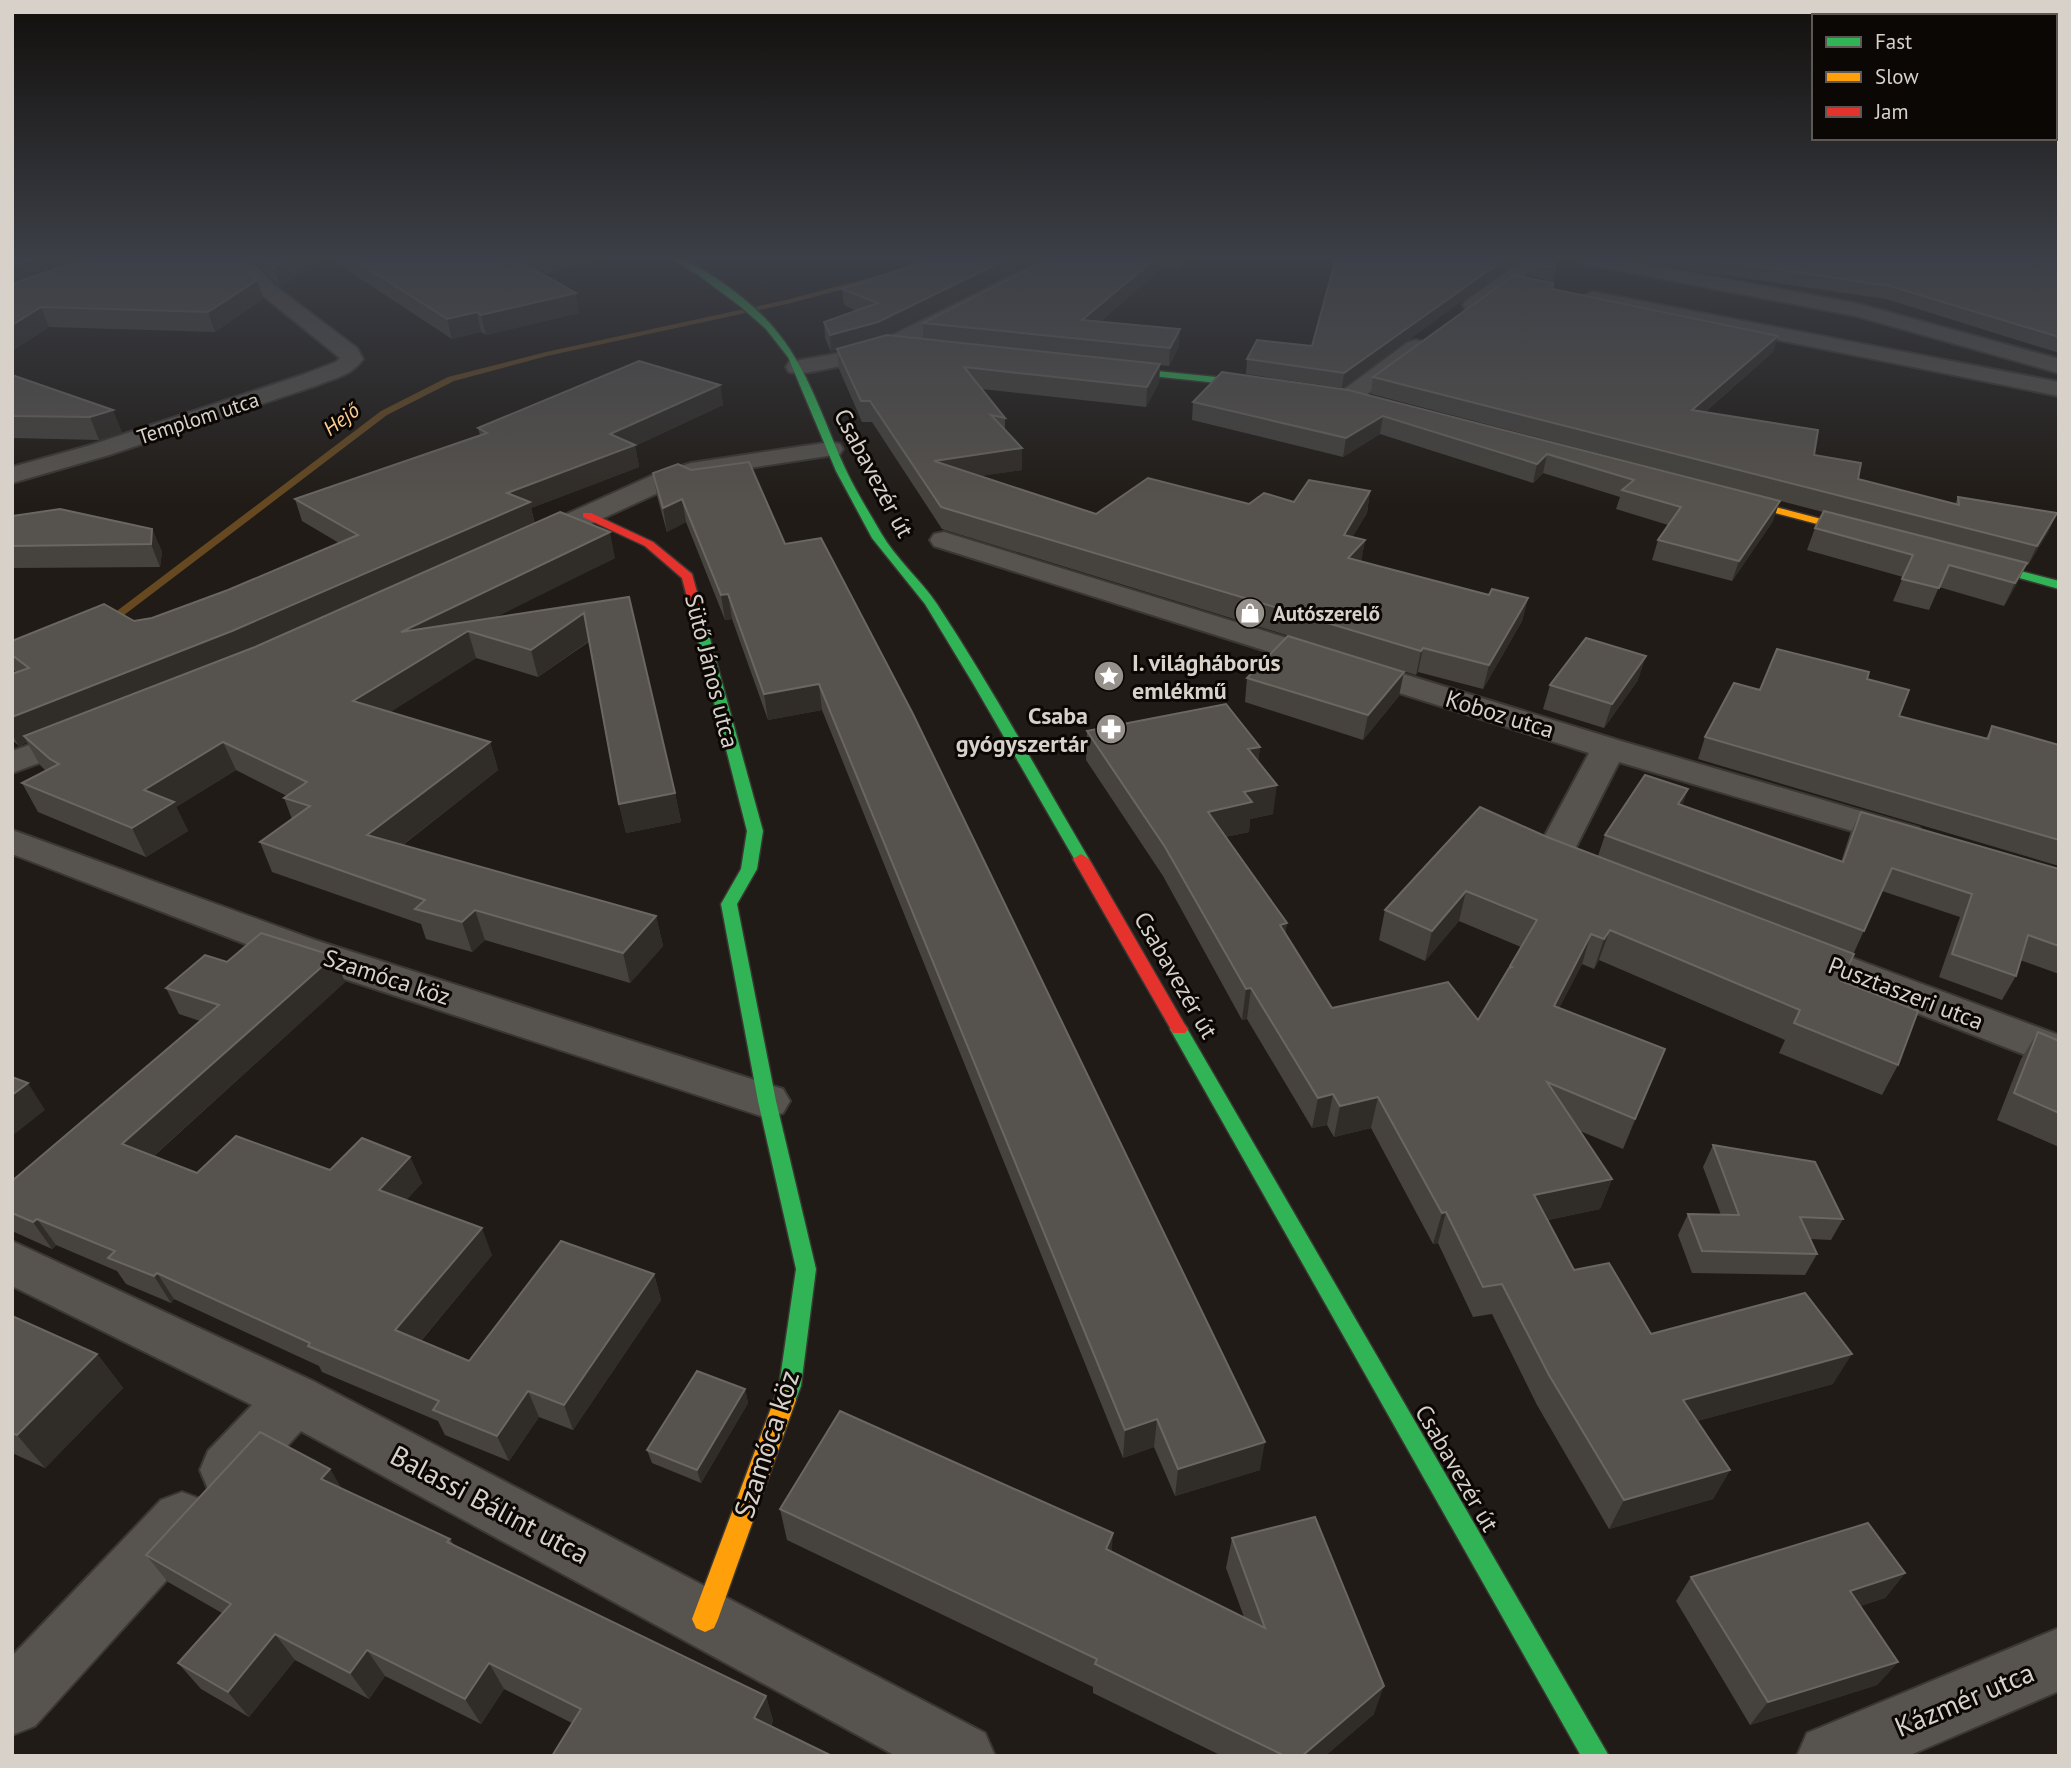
<svg xmlns="http://www.w3.org/2000/svg" width="2071" height="1768" viewBox="0 0 2071 1768" font-family="'PT Sans',sans-serif">
<rect width="100%" height="100%" fill="#201b16"/>
<g fill="none" stroke-linecap="round" stroke-linejoin="round">
<path fill="#664920" fill-rule="evenodd" d="M888 273 891 277 787 304 547 356 454 381 387 415 111 625 107 626 101 623 381 411 448 377 546 352 786 300Z"/>
<g stroke="#3b3733" stroke-width="4">
<g id="street">
<path d="M228 258H248L275 286 357 348 363 359C352 375 335 378 318 385L109 455 12 483V467L91 445 302 375 336 362 340 358 261 294Z"/>
<path d="M1046 258H1070L1068 262C990 302 913 353 826 369 814 371 801 375 789 372L786 367 789 362 840 353 880 341Z"/>
<path d="M1525 258H1547L1480 309H1466L1463 305 1466 301Z"/>
<path d="M1576 258H1616L1859 304 2059 359V373L1856 316 1585 264Z"/>
<path d="M1594 292 2059 382V396L1587 302 1584 298 1587 294Z"/>
<path d="M1416 340 1424 342 1427 347 1424 352 1355 403H1339L1335 398 1339 393 1408 342Z"/>
<path d="M831 442 840 444 843 449 840 454 704 475 671 487 558 539 548 541 538 539 534 533 538 527 653 475 691 463Z"/>
<path d="M944 532 1621 741 1919 828 1925 836 1919 844 1906 847 1619 762 1574 851 1600 860 1606 869 1600 878C1581 883 1546 874 1534 856L1589 753 934 546 930 540 934 534Z"/>
<path d="M82 726 94 729 99 736 94 743 12 773V751Z"/>
<path d="M12 830 315 940 783 1089 790 1101 783 1113 767 1118 287 960 12 854Z"/>
<path d="M1796 937 2059 1035V1068L1782 961 1776 951 1782 941Z"/>
<path d="M12 1241 313 1381 985 1733 995 1756H896L301 1431 248 1489 228 1497 208 1489 200 1470 208 1451 252 1405 12 1286Z"/>
<path d="M182 1492 203 1500 211 1520 203 1540 35 1726 12 1735V1656L161 1500Z"/>
<path d="M2059 1628V1691L1908 1756H1797L1807 1733Z"/>
</g>
</g>
<g stroke="#3b3733" stroke-width="3">
<g id="fast">
<path d="M669 258C697 258 755 305 773 327 808 367 823 420 845 468 855 490 869 512 881 533 896 559 920 579 937 604 991 686 1039 774 1089 859L1086 862H1076L974 685 925 604 872 538 836 471 788 357 766 329 740 306 697 274Z"/>
<path d="M1107 366 1266 382 1271 385 1266 388 1104 371 1102 369Z"/>
<path d="M1969 558 2059 581V589L1965 563V559Z"/>
<path d="M701 624 707 628 763 831 757 869 737 904 776 1101 816 1269 801 1386 793 1407 785 1410 777 1407 774 1400 779 1386 796 1269 758 1101 721 904 741 869 747 831 695 628Z"/>
<path d="M1179 1023 1185 1025 1609 1756H1581L1170 1029 1173 1025Z"/>
</g>
</g>
<g stroke="#3b3733" stroke-width="3">
<g id="slow">
<path d="M1726 494 1871 532 1873 534 1867 537 1722 499V495Z"/>
<path d="M785 1390 793 1393 796 1400 718 1619 714 1628 705 1632 696 1628 692 1619 774 1400 777 1393Z"/>
</g>
</g>
<g stroke="#3b3733" stroke-width="3">
<g id="jam">
<path d="M583 513H591L653 542 692 574 707 628 705 631H697L695 628 682 578 645 546 583 517Z"/>
<path d="M1081 854 1089 859 1185 1025 1188 1029 1185 1033H1173L1073 859Z"/>
</g>
</g>
<use href="#street" fill="#57534e" fill-rule="evenodd"/>
<use href="#fast" fill="#30b455" fill-rule="evenodd"/>
<use href="#slow" fill="#ff9f0a" fill-rule="evenodd"/>
<use href="#jam" fill="#e5322d" fill-rule="evenodd"/>
</g>
<g fill="#46433e">
<path d="M12 258 263 299 215 332 49 327 12 351Z"/>
<path d="M252 258H322L280 287Z"/>
<path d="M329 258H606L541 274 579 313 486 335 481 332 452 339Z"/>
<path d="M935 258H1040L884 336 923 339V323L1051 258H1188L1178 269 1163 267 1100 322 1179 346 1169 366 1160 365 1159 383 1146 407 982 389 1005 418V430L1022 448V470L979 476 1096 514 1249 504 1294 502 1370 491 1367 513 1352 537 1365 540 1361 561 1489 595 1528 598 1522 621 1483 689 1418 672 1416 675 942 529 872 422H862L839 369 837 350 831 352 825 338 824 322 857 311 844 305 842 289Z"/>
<path d="M1521 258 1342 388 1246 374 1247 359 1312 346Z"/>
<path d="M1557 258 1553 281 1529 276 1532 264Z"/>
<path d="M1631 258H1943L1942 261 2059 258V353L1886 299 1708 273Z"/>
<path d="M1552 289 1778 336 1773 352 1705 412 1814 455 1858 479 1955 504 1958 497 2057 513 2048 532 2028 565H2026L2016 585 2004 606 1939 587 1929 610 1893 601 1903 577 1807 550 1815 528 1823 512 1371 394 1373 377Z"/>
<path d="M12 375 122 432 99 440 12 438Z"/>
<path d="M720 385 723 405 635 446 639 467 531 508 535 524 615 558 493 618 629 597 675 793 681 822 626 833 619 804 590 641 538 677 476 658 390 712 490 742 498 770 403 845 656 916 663 946 630 983 485 940 472 952 426 939 421 924 272 872 260 842 292 819 284 798 287 796 236 770 176 807 188 831 146 857 38 812 22 783 46 771 40 765 27 742 19 746 12 740V674L16 673 12 668V641L152 618 228 590 339 543 302 521 295 499 480 435 478 428Z"/>
<path d="M1348 390 1773 521 1732 581 1652 560 1658 540 1668 525 1616 509 1620 497 1543 473 1533 483 1380 434 1343 457 1192 420 1193 402Z"/>
<path d="M653 473 785 544 1260 1470 1175 1496 1154 1447 1123 1458 822 710 768 720 732 619 725 620 686 522 667 532 657 496Z"/>
<path d="M12 516 152 529 162 552 160 567 12 568Z"/>
<path d="M1247 678 1399 696 1363 740 1245 702Z"/>
<path d="M1867 679 1899 716 1986 738 1992 726 2059 745V866L1698 759 1705 737 1760 690Z"/>
<path d="M1638 680 1604 728 1543 709 1550 685Z"/>
<path d="M1087 731 1260 747 1258 762 1273 814 1250 819 1249 832 1225 837 1287 923 1285 933 1332 1008 1478 1020 1521 947 1459 921 1425 961 1379 940 1385 910 1547 837 1598 856 1605 835 1688 789 1682 805 1841 862 1850 834 1861 812 2059 869V974L2020 960 2016 976 2002 1000 1939 977 1960 917 1882 891 1841 981 1898 1065 1882 1095 1779 1053 1785 1040 1599 960 1594 969 1582 964 1559 1008 1652 1080 1623 1149 1580 1131 1612 1179 1600 1209 1548 1220 1574 1270 1651 1334 1833 1384 1697 1421 1730 1470 1713 1499 1609 1529 1537 1405 1492 1314 1473 1317 1438 1243 1433 1244 1371 1128 1334 1137 1327 1125 1312 1128 1247 1019 1242 1020 1163 876 1086 760Z"/>
<path d="M227 962 345 982 154 1156 197 1173 330 1170 410 1157 422 1183 406 1200 492 1255 421 1341 469 1361 654 1274 661 1300 573 1430 539 1417 509 1461 445 1435 438 1421 322 1372 319 1366 174 1299 171 1303 126 1284 117 1271 56 1245 52 1249 12 1231V1181L200 1021 179 1014 166 988Z"/>
<path d="M2038 1032 2059 1041V1147L1997 1120 2021 1059Z"/>
<path d="M1713 1145 1843 1219 1831 1240 1810 1239 1817 1254 1805 1275 1692 1273 1678 1235 1688 1214 1721 1215 1703 1167Z"/>
<path d="M12 1316 97 1354 123 1388 45 1468 12 1453Z"/>
<path d="M745 1389 748 1403 701 1483 652 1463 647 1450Z"/>
<path d="M330 1469 341 1488 450 1539 454 1545 766 1696 773 1721 771 1726 572 1723 504 1689 481 1724 385 1676 369 1699 295 1660 249 1717 201 1689 178 1663 222 1613 168 1582 146 1555Z"/>
<path d="M780 1509 1112 1551 1244 1617 1226 1568 1232 1538 1374 1714 1325 1756H1222L1093 1693V1687L787 1540Z"/>
<path d="M1905 1573 1885 1598 1860 1606 1898 1662 1877 1685 1750 1725 1676 1601 1691 1577Z"/>
</g>
<g fill="#302c27">
<path d="M35 258H106L12 288V266Z"/>
<path d="M289 258H322L280 287 274 268Z"/>
<path d="M526 258H606L521 279 517 260Z"/>
<path d="M1009 258H1040L879 339 831 352 830 335Z"/>
<path d="M1156 258H1163V267L1082 337V320Z"/>
<path d="M1179 258H1188L1178 269Z"/>
<path d="M1506 258H1521L1342 388 1344 373Z"/>
<path d="M257 280 263 299 215 332 208 312Z"/>
<path d="M576 293 579 313 486 335 481 315Z"/>
<path d="M41 307 49 327 12 351V325Z"/>
<path d="M477 312 481 332 452 339 447 319Z"/>
<path d="M1180 329 1179 346 1169 366 1170 348Z"/>
<path d="M1778 336 1773 352 1687 427 1692 410Z"/>
<path d="M1160 364 1159 383 1146 407 1147 387Z"/>
<path d="M720 385 723 405 635 446 639 467 531 508 535 525 242 656 24 736 27 742 19 746 12 734V717L507 493 610 434Z"/>
<path d="M113 410 122 432 99 440 90 417Z"/>
<path d="M1383 416 1380 434 1343 457 1346 438Z"/>
<path d="M1022 448V470L935 483 934 461Z"/>
<path d="M1547 454 1543 473 1533 483 1537 464Z"/>
<path d="M1370 491 1367 513 1340 558 1344 535Z"/>
<path d="M682 499 686 522 667 532 663 508Z"/>
<path d="M1780 501 1773 521 1732 581 1739 561Z"/>
<path d="M2057 513 2048 532 2028 565 2037 546Z"/>
<path d="M152 529 162 552 160 567 151 544Z"/>
<path d="M610 532 615 558 410 660 401 632Z"/>
<path d="M1365 540 1361 563 1348 558Z"/>
<path d="M2027 563 2016 585 2004 606 2015 583Z"/>
<path d="M728 594 732 619 725 620 721 595Z"/>
<path d="M1528 598 1522 621 1483 689 1489 665Z"/>
<path d="M584 613 590 640 538 677 531 650Z"/>
<path d="M468 631 476 658 363 729 353 701Z"/>
<path d="M1423 648 1418 672 1416 675 1421 651Z"/>
<path d="M1646 656 1638 680 1604 728 1612 704Z"/>
<path d="M1404 672 1399 696 1363 740 1368 715Z"/>
<path d="M819 684 822 710 768 720 764 694Z"/>
<path d="M223 742 236 770 176 807 188 831 146 857 132 828 144 790Z"/>
<path d="M490 742 498 770 378 864 367 835Z"/>
<path d="M1260 747 1257 775 1248 749Z"/>
<path d="M1277 785 1273 814 1250 819 1249 832 1205 841 1208 812 1244 792Z"/>
<path d="M1688 789 1680 812 1678 804Z"/>
<path d="M675 793 681 822 626 833 619 804Z"/>
<path d="M1466 891 1459 921 1425 961 1432 931Z"/>
<path d="M475 910 485 940 472 952 462 922Z"/>
<path d="M656 916 663 946 630 983 623 953Z"/>
<path d="M1287 923 1283 953 1280 925Z"/>
<path d="M1610 930 1599 960 1594 969 1604 939Z"/>
<path d="M1591 934 1582 964 1544 1036 1554 1006Z"/>
<path d="M334 956 345 982 138 1170 122 1144Z"/>
<path d="M1251 988 1247 1019 1242 1020 1246 989Z"/>
<path d="M1665 1049 1652 1080 1623 1149 1635 1119Z"/>
<path d="M28 1083 45 1110 12 1136V1095Z"/>
<path d="M1333 1094 1327 1125 1312 1128 1318 1098Z"/>
<path d="M1378 1097 1371 1128 1334 1137 1340 1106Z"/>
<path d="M410 1157 422 1183 391 1216 379 1190Z"/>
<path d="M1612 1179 1600 1209 1523 1225 1534 1195Z"/>
<path d="M1446 1212 1438 1243 1433 1244 1442 1213Z"/>
<path d="M37 1219 56 1245 52 1249 33 1222Z"/>
<path d="M482 1228 492 1255 408 1356 395 1330Z"/>
<path d="M157 1273 174 1299 171 1303 154 1276Z"/>
<path d="M654 1274 661 1300 573 1430 564 1405Z"/>
<path d="M97 1354 123 1388 45 1468 17 1435Z"/>
<path d="M1852 1354 1833 1384 1668 1429 1683 1400Z"/>
<path d="M745 1389 748 1403 701 1483 697 1470Z"/>
<path d="M528 1391 539 1417 509 1461 497 1436Z"/>
<path d="M1157 1419 1154 1447 1123 1458 1125 1430Z"/>
<path d="M1265 1442 1260 1470 1175 1496 1178 1469Z"/>
<path d="M330 1469 347 1497 321 1479Z"/>
<path d="M1730 1470 1713 1499 1609 1529 1624 1500Z"/>
<path d="M1113 1533 1111 1563 1106 1549Z"/>
<path d="M1905 1573 1885 1598 1831 1615 1850 1591Z"/>
<path d="M275 1634 295 1660 249 1717 228 1692Z"/>
<path d="M367 1650 385 1676 369 1699 350 1673Z"/>
<path d="M1898 1662 1877 1685 1750 1725 1768 1702Z"/>
<path d="M489 1663 504 1689 481 1724 465 1699Z"/>
<path d="M1384 1686 1374 1714 1325 1756H1302Z"/>
<path d="M766 1696 773 1721 762 1742 754 1718Z"/>
</g>
<g fill="#56524d" stroke="#6a6660" stroke-width="2">
<path d="M12 258H35L12 266Z"/>
<path d="M90 258H236L257 280 208 312 41 307 12 325V284L78 261Z"/>
<path d="M264 258H289L274 268Z"/>
<path d="M352 258H526L517 260 576 293 481 315 477 312 447 319Z"/>
<path d="M935 258H1009L878 322 830 335 824 322 878 303 842 289Z"/>
<path d="M1051 258H1156L1082 320 1180 329 1170 348 923 323Z"/>
<path d="M1336 258H1506L1344 373 1247 359 1257 340 1312 346Z"/>
<path d="M1538 258H1557L1555 268 1532 264Z"/>
<path d="M1702 258H1942L1940 261 1952 258H2059V337L1890 286Z"/>
<path d="M1514 275 1553 283 1552 289 1778 336 1692 410 1818 430 1814 455 1861 463 1858 479 1959 505 1958 497 2057 513 2037 546 1373 377Z"/>
<path d="M887 335 1160 364 1147 387 964 367 1005 418 991 415 1022 448 934 461 1096 514 1148 478 1249 504 1264 493 1294 502 1309 480 1370 491 1344 535 1365 540 1348 558 1489 595 1492 589 1528 598 1489 665 1423 648 1421 651 941 507 870 401H861L837 349Z"/>
<path d="M639 361 720 385 610 434 635 445 507 493 530 502 232 631 12 717V674L29 668 12 655V641L104 604 134 621 152 618 228 590 358 535 295 499 487 433 478 428Z"/>
<path d="M1222 372 1348 390 1780 501 1739 561 1658 540 1681 507 1622 490 1634 480 1547 454 1537 464 1383 416 1346 438 1193 402Z"/>
<path d="M12 375 113 410 90 417 12 416Z"/>
<path d="M749 462 785 544 821 538 913 714 1265 1442 1178 1469 1157 1419 1125 1430 819 684 764 694 728 594 721 595 682 499 663 508 653 473 678 464 691 470Z"/>
<path d="M60 509 152 529 151 544 12 546V516Z"/>
<path d="M1824 511 2027 563 2015 583 1949 565 1939 588 1902 579 1913 555 1815 528Z"/>
<path d="M560 512 610 532 401 632 629 597 675 793 619 804 584 613 531 650 468 631 353 701 490 742 367 835 656 916 623 953 475 910 462 922 415 909 425 900 260 842 310 806 284 798 307 782 223 742 144 790 174 802 132 828 22 783 59 764 50 759 24 736 255 647Z"/>
<path d="M1288 636 1404 672 1368 715 1247 678Z"/>
<path d="M1586 638 1646 656 1612 704 1550 685Z"/>
<path d="M1777 649 1869 672 1867 679 1909 690 1899 716 1988 739 1992 726 2059 745V840L1705 737 1734 683 1760 690Z"/>
<path d="M1226 704 1260 747 1248 749 1277 785 1244 792 1252 802 1208 812 1287 923 1280 925 1332 1008 1448 982 1478 1020 1509 968 1512 967 1510 966 1537 920 1466 891 1432 931 1385 910 1480 807 1547 837 1854 954 1841 981 1918 1011 1898 1065 1794 1023 1800 1010 1610 930 1604 939 1591 934 1554 1006 1665 1049 1635 1119 1547 1082 1612 1179 1534 1195 1574 1270 1609 1263 1651 1334 1805 1293 1852 1354 1683 1400 1730 1470 1624 1500 1549 1375 1502 1284 1483 1287 1446 1212 1442 1213 1378 1097 1340 1106 1333 1094 1318 1098 1251 988 1246 989 1165 847 1087 731Z"/>
<path d="M1645 775 1688 789 1678 804 1843 862 1861 812 2059 869V946L2028 935 2016 976 1952 954 1972 894 1892 868 1864 931 1605 835Z"/>
<path d="M261 933 334 956 122 1144 197 1173 236 1136 330 1170 362 1138 410 1157 379 1190 482 1228 395 1330 469 1361 561 1241 654 1274 564 1405 528 1391 497 1436 433 1410 439 1401 308 1346 310 1343 157 1273 154 1276 108 1258 115 1251 37 1219 33 1222 12 1213V1181L219 1005 166 988 205 955 227 962Z"/>
<path d="M2038 1032 2059 1041V1113L2014 1093Z"/>
<path d="M12 1077 28 1083 12 1095Z"/>
<path d="M1713 1145 1815 1162 1843 1219 1800 1217 1817 1254 1702 1251 1688 1214 1739 1215Z"/>
<path d="M12 1316 97 1354 17 1435 12 1433Z"/>
<path d="M697 1371 745 1389 697 1470 647 1450Z"/>
<path d="M840 1411 1113 1533 1106 1549 1265 1628 1232 1538 1315 1517 1384 1686 1302 1756H1285L1095 1664 1097 1659 780 1509Z"/>
<path d="M260 1432 330 1469 321 1479 450 1539 447 1542 766 1696 754 1718 832 1756H552L581 1709 489 1663 465 1699 367 1650 350 1673 275 1634 228 1692 178 1663 231 1604 146 1555Z"/>
<path d="M1868 1523 1905 1573 1850 1591 1898 1662 1768 1702 1691 1577Z"/>
</g>
<linearGradient id="sky" x2="0" y2="1"><stop stop-color="#120f0c"/><stop offset="0.51" stop-color="#3c3f47"/><stop offset="1" stop-color="#3c3f47" stop-opacity="0"/></linearGradient>
<rect width="2071" height="506" fill="url(#sky)"/>
<defs>
<g id="shop-disc" transform="scale(1.575)"><circle r="9.5" fill="#97918b" stroke="#0b0704"/><path d="M-5-2.5h2.3a2.7 3.5 0 0 1 5.4 0H5L5.5 6h-11ZM-1.5-2.5h3a1.5 2.3 0 0 0-3 0Z" fill="#fff"/></g>
<g id="sight-disc" transform="scale(1.575)"><circle r="9.5" fill="#97918b" stroke="#0b0704"/><path d="M0-6L1.8-2.2L6-1.7L2.9 1.2L3.7 5.4L0 3.3L-3.7 5.4L-2.9 1.2L-6-1.7L-1.8-2.2Z" fill="#fff"/></g>
<g id="pharmacy-disc" transform="scale(1.575)"><circle r="9.5" fill="#97918b" stroke="#0b0704"/><path d="M-2-6h4v4h4v4h-4v4h-4v-4h-4v-4h4Z" fill="#fff"/></g>
</defs>
<g fill-rule="evenodd">
<use href="#shop-disc" x="1250" y="613"/>
<use href="#sight-disc" x="1109" y="676"/>
<use href="#pharmacy-disc" x="1111" y="729"/>
</g>
<g text-anchor="middle" dominant-baseline="central" stroke-width="6" stroke-linejoin="round" paint-order="stroke">
<g font-size="21" fill="#d7d1ca" stroke="#0b0704">
<text transform="translate(198 418) rotate(-18)">Templom utca</text>
</g>
<g font-size="21" font-style="italic" fill="#fccd92" stroke="#0b0704">
<text transform="translate(341 419) rotate(-37)">Hejő</text>
</g>
<g font-size="21" font-weight="bold" fill="#d7d1ca" stroke="#0b0704" text-anchor="start">
<text x="1273" y="613">Autószerelő</text>
</g>
<g font-size="24" fill="#d7d1ca" stroke="#0b0704">
<text transform="translate(874 473) rotate(62)">Csabavezér út</text>
<text transform="translate(712 671) rotate(76)">Sütő János utca</text>
<text transform="translate(1500 714) rotate(17)">Koboz utca</text>
<text transform="translate(1176 975) rotate(60)">Csabavezér út</text>
<text transform="translate(387 977) rotate(18)">Szamóca köz</text>
<text transform="translate(1906 993) rotate(21)">Pusztaszeri utca</text>
<text transform="translate(1457 1468) rotate(60)">Csabavezér út</text>
</g>
<g font-size="24" font-weight="bold" fill="#d7d1ca" stroke="#0b0704" text-anchor="start">
<text x="1132" y="662">I. világháborús<tspan x="1132" dy="28">emlékmű</tspan></text>
<text x="1088" y="715" text-anchor="end">Csaba<tspan x="1088" dy="28">gyógyszertár</tspan></text>
</g>
<g font-size="28" fill="#d7d1ca" stroke="#0b0704">
<text transform="translate(766 1444) rotate(-72)">Szamóca köz</text>
<text transform="translate(490 1504) rotate(28)">Balassi Bálint utca</text>
<text transform="translate(1964 1699) rotate(-23)">Kázmér utca</text>
</g>
</g>
<rect width="2071" height="1768" fill="none" stroke="#d7d1ca" stroke-width="28"/>
<rect x="1812" y="14" width="245" height="126" fill="#0b0704" stroke="#5d5853" stroke-width="2"/>
<rect x="1826" y="37" width="35" height="10" fill="#30b455" stroke="#5d5853" stroke-width="2"/>
<text x="1875" y="49" font-size="21" fill="#d7d1ca">Fast</text>
<rect x="1826" y="72" width="35" height="10" fill="#ff9f0a" stroke="#5d5853" stroke-width="2"/>
<text x="1875" y="84" font-size="21" fill="#d7d1ca">Slow</text>
<rect x="1826" y="107" width="35" height="10" fill="#e5322d" stroke="#5d5853" stroke-width="2"/>
<text x="1875" y="119" font-size="21" fill="#d7d1ca">Jam</text>
</svg>
